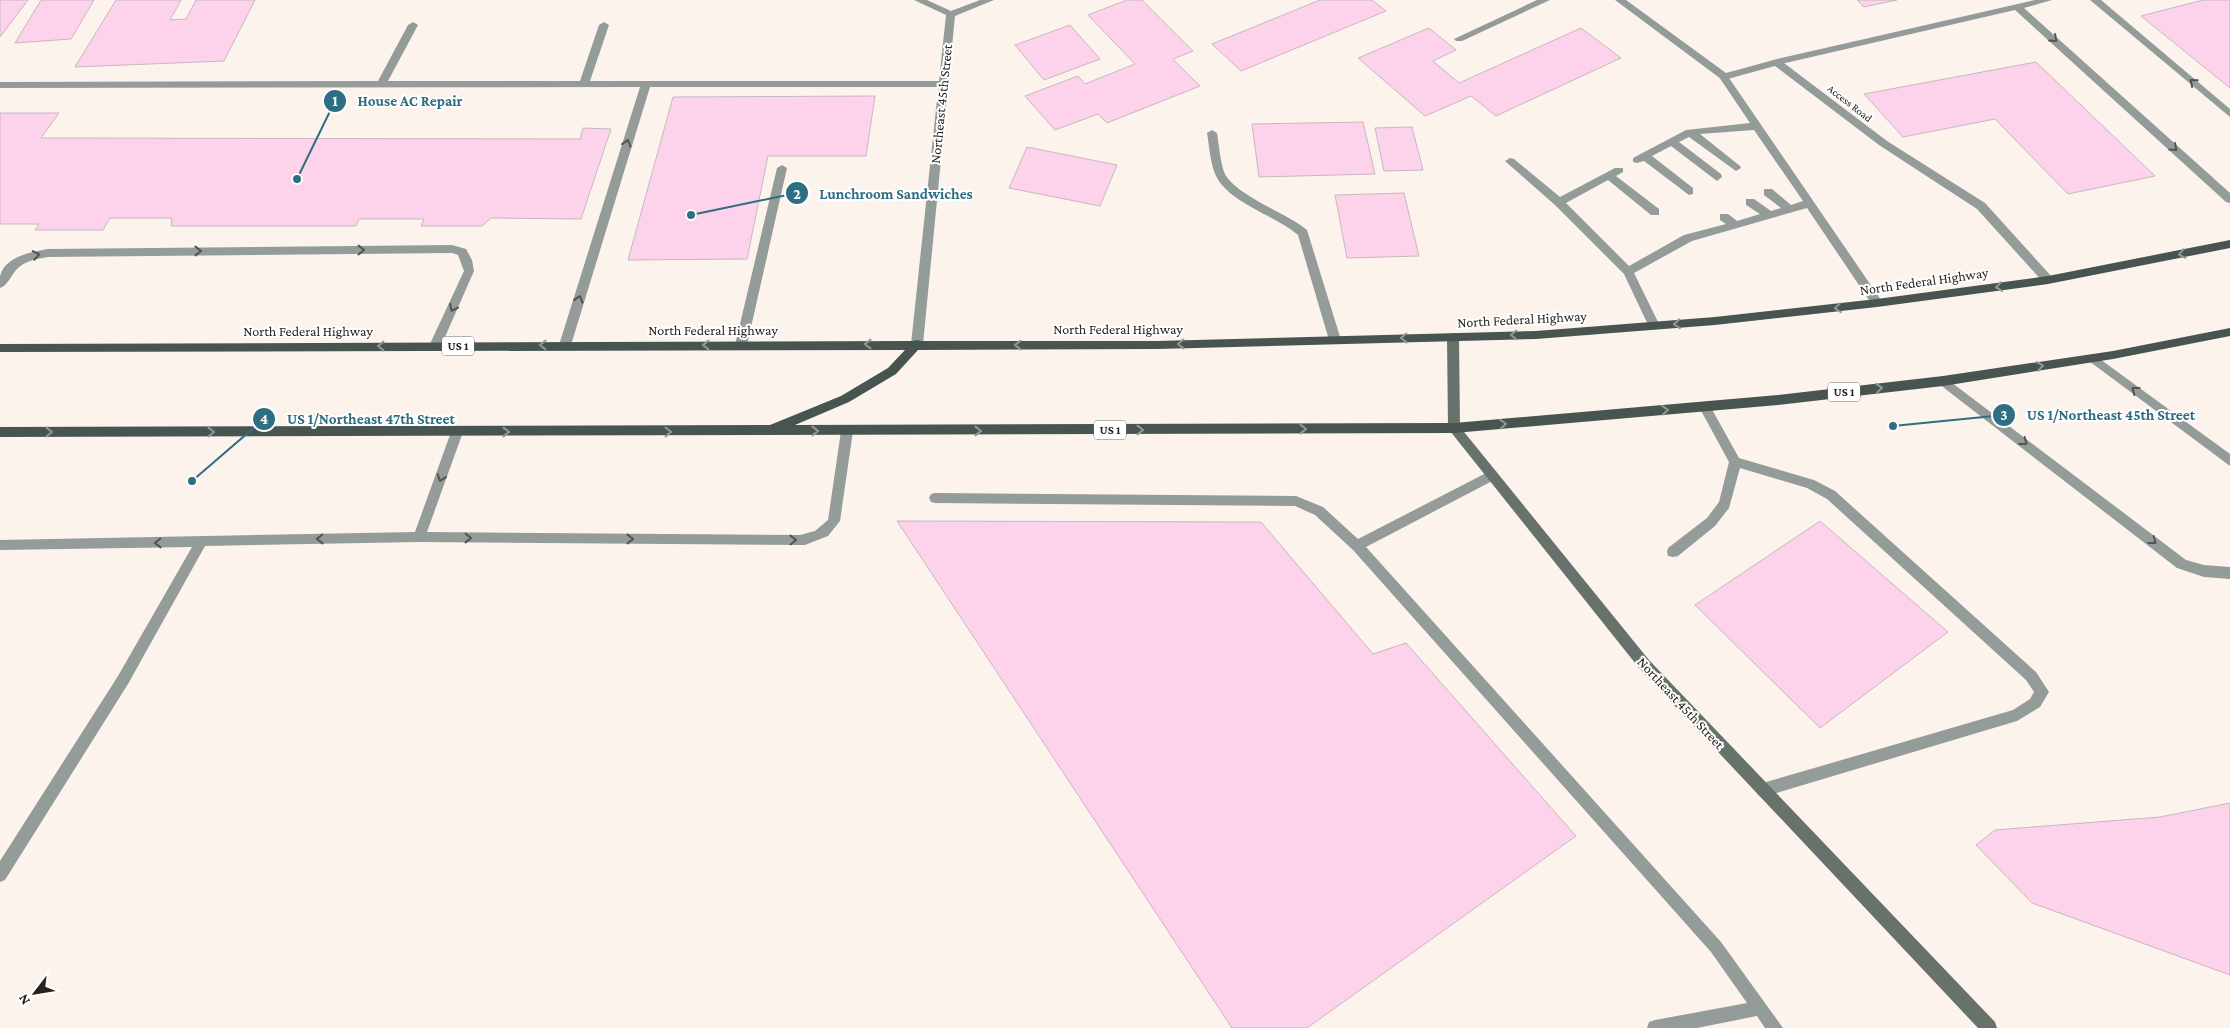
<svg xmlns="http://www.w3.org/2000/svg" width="2230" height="1028" viewBox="0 0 2230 1028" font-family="'Crimson Pro',serif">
<rect width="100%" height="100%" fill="#fdf3ed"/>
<g fill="#fdd2eb" stroke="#c8b7c0">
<path d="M0 0H28L0 37Z"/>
<path d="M41 0H94L71 39 15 43Z"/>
<path d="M116 0H181L170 20 186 19 196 0H255L224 61 75 67Z"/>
<path d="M1127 0H1142L1193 51 1173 59 1200 86 1107 123 1098 114 1055 130 1025 96 1078 76 1085 84 1135 64 1088 15Z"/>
<path d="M1320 0H1372L1386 11 1241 71 1212 44Z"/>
<path d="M1857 0H1897L1864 7Z"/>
<path d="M2203 0H2230V88L2141 16Z"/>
<path d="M1070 25 1100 59 1044 80 1015 45Z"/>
<path d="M1429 28 1456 50 1433 61 1459 83 1581 28 1621 58 1496 116 1471 96 1425 116 1358 58Z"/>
<path d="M2036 62 2155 176 2068 194 1995 119 1903 137 1864 94Z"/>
<path d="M875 96 866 156H768L747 259 628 260 673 97Z"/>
<path d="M0 113H59L41 138 580 139 583 128 611 129 581 219 491 218 482 226H421L424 219H359L356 226H171L172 218H110L103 230H35L39 224H0Z"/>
<path d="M1363 122 1375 174 1259 177 1252 124Z"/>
<path d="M1412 127 1423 170 1384 171 1375 128Z"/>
<path d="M1027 147 1117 165 1100 206 1009 188Z"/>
<path d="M1404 193 1419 256 1347 258 1335 195Z"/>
<path d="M897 521 1261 522 1373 654 1406 643 1576 836 1307 1028H1232Z"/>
<path d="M1820 521 1948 632 1820 728 1695 605Z"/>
<path d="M2230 803V975L2032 903 1976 845 1995 830 2160 817Z"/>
</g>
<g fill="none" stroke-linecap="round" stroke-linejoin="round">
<g fill="#949c99" fill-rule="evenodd">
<path d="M1537 0H1550L1462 41H1456L1454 39Z"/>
<path d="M2035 0H2052L2024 8 2230 193V203L2226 202 2015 10 1777 65 1772 62 1777 59Z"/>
<path d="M2090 0H2101L2230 109V117Z"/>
<path d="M413 22 418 25 388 81H580L599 25 604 22 609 25 590 81H943L948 84 943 87H650L571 345 565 349 559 345 640 87 0 88V82L378 81 408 25Z"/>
<path d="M1724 74 1727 75 1881 300 1883 303 1881 306H1873L1807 208 1692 241 1634 273 1660 326 1658 329H1650L1624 274 1555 205 1505 161 1510 158 1514 159 1560 197 1615 168H1623V172L1616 176 1659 209V215H1651L1608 180 1566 203 1629 266 1684 235 1726 224 1720 220V214H1728L1737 221 1760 214 1746 205V199H1754L1771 211 1781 208 1764 195V189H1772L1791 205 1803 201 1754 130 1700 134 1740 166 1741 168 1736 171 1689 137 1679 142 1721 174 1722 177 1717 181 1671 146 1652 156 1693 188V194L1689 195 1644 161 1637 163 1633 162V158L1686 130 1750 123 1719 77Z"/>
<path d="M1212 130 1217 133C1219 145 1220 160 1224 172 1233 194 1286 213 1307 230L1341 340 1339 343 1335 344 1329 340 1298 235C1274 214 1224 202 1214 171 1210 159 1209 145 1207 133Z"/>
<path d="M782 165 787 168 747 345 741 349 735 345 777 168Z"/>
<path d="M452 245 466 249 472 260 474 271 441 346 435 350 429 346 464 271 458 255 452 253 48 257C37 259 27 260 18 268 12 273 8 286 0 288 0 284 0 279 0 276 5 256 32 252 48 249Z"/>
<path d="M2093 354 2230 454V466L2089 361 2087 358 2089 355Z"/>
<path d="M1943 376 2186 560 2204 565 2230 567V579L2204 577 2177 568 1939 384 1937 381Z"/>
<path d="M1705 402 1709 404 1739 458 1814 480 1835 491 2036 672 2049 692 2040 707 2017 721 1763 797 1758 795 1756 790 1758 785 1763 783 2013 710 2030 699 2034 692 2026 680 1827 499 1807 488 1740 468 1729 508 1715 526 1678 556 1673 557 1668 556 1667 552 1668 548 1707 518 1719 502 1729 462 1699 407Z"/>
<path d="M847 426 853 431 840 521 828 536 805 545 419 542 205 546 128 684 5 880 0 882V861L118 676 192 547 0 550V540L415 532 451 432 457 427 463 432 427 532 800 535 815 531 828 520 841 431Z"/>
<path d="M1492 470 1496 471 1498 475 1496 479 1366 547 1721 942 1783 1028H1765L1757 1016 1697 1028H1647L1649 1022 1655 1020 1747 1003 1711 952 1353 550 1315 515 1295 506 935 503 931 502 929 498 931 494 935 493 1296 496 1323 507 1358 539Z"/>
</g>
<g fill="#949c99" fill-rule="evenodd">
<path d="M914 0H927L951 11 980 0H994L955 16 923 344 917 348 911 344 946 15Z"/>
<path d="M1615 0H1626L1726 73 1777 59 1780 60 1887 141 1985 203 2052 277 2053 280 2052 283H2044L1977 209 1879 145 1775 66 1724 80 1721 79Z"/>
</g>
<path fill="#67726d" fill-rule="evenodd" d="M1453 333 1459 337 1460 427 1649 660 1995 1022 1997 1028H1978L1639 668 1450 431 1448 428 1447 337Z"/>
<path fill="#47544f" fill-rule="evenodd" d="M2230 240V248L2048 284 1877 307 1715 325 1536 339 1157 349 918 350 896 374 849 402 795 425 1454 423 1778 395 1943 376 2113 351 2230 328V336L2113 359 1943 386 1778 405 1454 433 0 437V427L770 425 841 396 888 368 905 350 0 352V344L913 341 917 340 921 341H1157L1536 331 1715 317 1877 299 2048 276Z"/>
</g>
<defs><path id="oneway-chevron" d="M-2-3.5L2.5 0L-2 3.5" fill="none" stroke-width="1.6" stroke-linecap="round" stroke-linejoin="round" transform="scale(1.25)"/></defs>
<g stroke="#535350">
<use href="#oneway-chevron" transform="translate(2054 39) rotate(42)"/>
<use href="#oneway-chevron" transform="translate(2193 82) rotate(-140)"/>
<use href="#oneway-chevron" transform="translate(627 143) rotate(-73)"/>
<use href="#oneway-chevron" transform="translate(2174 148) rotate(42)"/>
<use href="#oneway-chevron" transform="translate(361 250)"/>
<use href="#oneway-chevron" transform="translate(198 251)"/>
<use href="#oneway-chevron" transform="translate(36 255) rotate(-10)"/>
<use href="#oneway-chevron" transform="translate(579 299) rotate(-73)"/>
<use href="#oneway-chevron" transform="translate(453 308) rotate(115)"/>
<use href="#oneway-chevron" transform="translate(2135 390) rotate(-143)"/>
<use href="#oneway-chevron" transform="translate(2024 442) rotate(37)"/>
<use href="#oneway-chevron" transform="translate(441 478) rotate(110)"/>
<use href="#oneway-chevron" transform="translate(468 538)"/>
<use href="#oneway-chevron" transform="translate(320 539) rotate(179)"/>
<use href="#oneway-chevron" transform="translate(630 539)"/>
<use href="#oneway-chevron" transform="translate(793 540) rotate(-1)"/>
<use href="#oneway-chevron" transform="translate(2153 541) rotate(37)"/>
<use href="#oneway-chevron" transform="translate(158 543) rotate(179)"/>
</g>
<g stroke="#919895">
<use href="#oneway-chevron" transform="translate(2182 254) rotate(169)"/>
<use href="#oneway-chevron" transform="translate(1999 287) rotate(172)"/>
<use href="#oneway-chevron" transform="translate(1838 308) rotate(174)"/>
<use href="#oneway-chevron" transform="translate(1677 324) rotate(175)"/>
<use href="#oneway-chevron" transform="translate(1514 335) rotate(179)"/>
<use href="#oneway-chevron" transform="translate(1404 338) rotate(179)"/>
<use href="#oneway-chevron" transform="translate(868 344) rotate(180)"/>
<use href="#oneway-chevron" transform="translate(1181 344) rotate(179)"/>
<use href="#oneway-chevron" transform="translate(543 345) rotate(180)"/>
<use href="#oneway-chevron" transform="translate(706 345) rotate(180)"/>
<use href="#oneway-chevron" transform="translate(1018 345) rotate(-180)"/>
<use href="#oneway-chevron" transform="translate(381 346) rotate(180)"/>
<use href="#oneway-chevron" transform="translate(2040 366) rotate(-9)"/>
<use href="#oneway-chevron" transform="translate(1879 388) rotate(-7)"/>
<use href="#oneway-chevron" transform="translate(1665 410) rotate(-5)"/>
<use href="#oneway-chevron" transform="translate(1503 424) rotate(-5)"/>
<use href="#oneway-chevron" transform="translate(1303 429)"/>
<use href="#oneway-chevron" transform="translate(1140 430)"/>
<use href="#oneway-chevron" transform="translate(815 431)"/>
<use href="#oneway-chevron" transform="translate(978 431)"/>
<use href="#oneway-chevron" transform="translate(49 432)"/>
<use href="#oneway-chevron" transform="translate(211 432)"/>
<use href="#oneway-chevron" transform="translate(506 432)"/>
<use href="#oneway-chevron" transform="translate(668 432)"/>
</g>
<g text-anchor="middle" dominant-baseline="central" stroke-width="4" stroke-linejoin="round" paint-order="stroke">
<g font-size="11" fill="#28221f" stroke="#fff">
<text transform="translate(1850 103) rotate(38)">Access Road</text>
</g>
<g fill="#fff" stroke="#686462" stroke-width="1">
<rect x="442" y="336.5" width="32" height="19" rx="4"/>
<rect x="1828" y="382.5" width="32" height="19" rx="4"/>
<rect x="1094" y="420.5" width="32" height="19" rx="4"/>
</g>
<g font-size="12" font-weight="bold" fill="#28221f">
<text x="458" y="346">US 1</text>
<text x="1844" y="392">US 1</text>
<text x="1110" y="430">US 1</text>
</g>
<g font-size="14" fill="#28221f" stroke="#fff">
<text transform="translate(941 104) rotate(-84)">Northeast 45th Street</text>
<text transform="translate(1924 281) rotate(-8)">North Federal Highway</text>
<text transform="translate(1522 319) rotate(-3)">North Federal Highway</text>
<text x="1118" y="329">North Federal Highway</text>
<text x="713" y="330">North Federal Highway</text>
<text x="308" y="331">North Federal Highway</text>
<text transform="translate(1681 703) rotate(47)">Northeast 45th Street</text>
</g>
</g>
<path fill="none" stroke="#2e6e82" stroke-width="2" d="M297 179L335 101M691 215L797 193M1893 426L2004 415M192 481L264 419"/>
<g fill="#2e6e82" stroke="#fff" stroke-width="2">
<circle cx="297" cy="179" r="5"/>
<circle cx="691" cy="215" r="5"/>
<circle cx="1893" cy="426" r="5"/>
<circle cx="192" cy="481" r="5"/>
<circle cx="335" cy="101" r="12"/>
<circle cx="797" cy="193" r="12"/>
<circle cx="2004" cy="415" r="12"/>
<circle cx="264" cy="419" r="12"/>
</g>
<g font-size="15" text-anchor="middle" font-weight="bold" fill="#fff">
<text x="335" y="106">1</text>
<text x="797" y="199">2</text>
<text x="2004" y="420">3</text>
<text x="264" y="424">4</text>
</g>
<g font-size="15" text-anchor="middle" font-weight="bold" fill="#2e6e82" stroke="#fff" stroke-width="4" stroke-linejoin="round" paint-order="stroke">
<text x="410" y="106">House AC Repair</text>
<text x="896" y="199">Lunchroom Sandwiches</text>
<text x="2111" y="420">US 1/Northeast 45th Street</text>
<text x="371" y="424">US 1/Northeast 47th Street</text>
</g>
<g transform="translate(35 993) rotate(239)" stroke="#ffffff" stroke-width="4" paint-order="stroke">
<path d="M0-4L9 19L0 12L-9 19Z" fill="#28221f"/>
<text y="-8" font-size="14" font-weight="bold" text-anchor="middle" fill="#28221f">N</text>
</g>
</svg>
